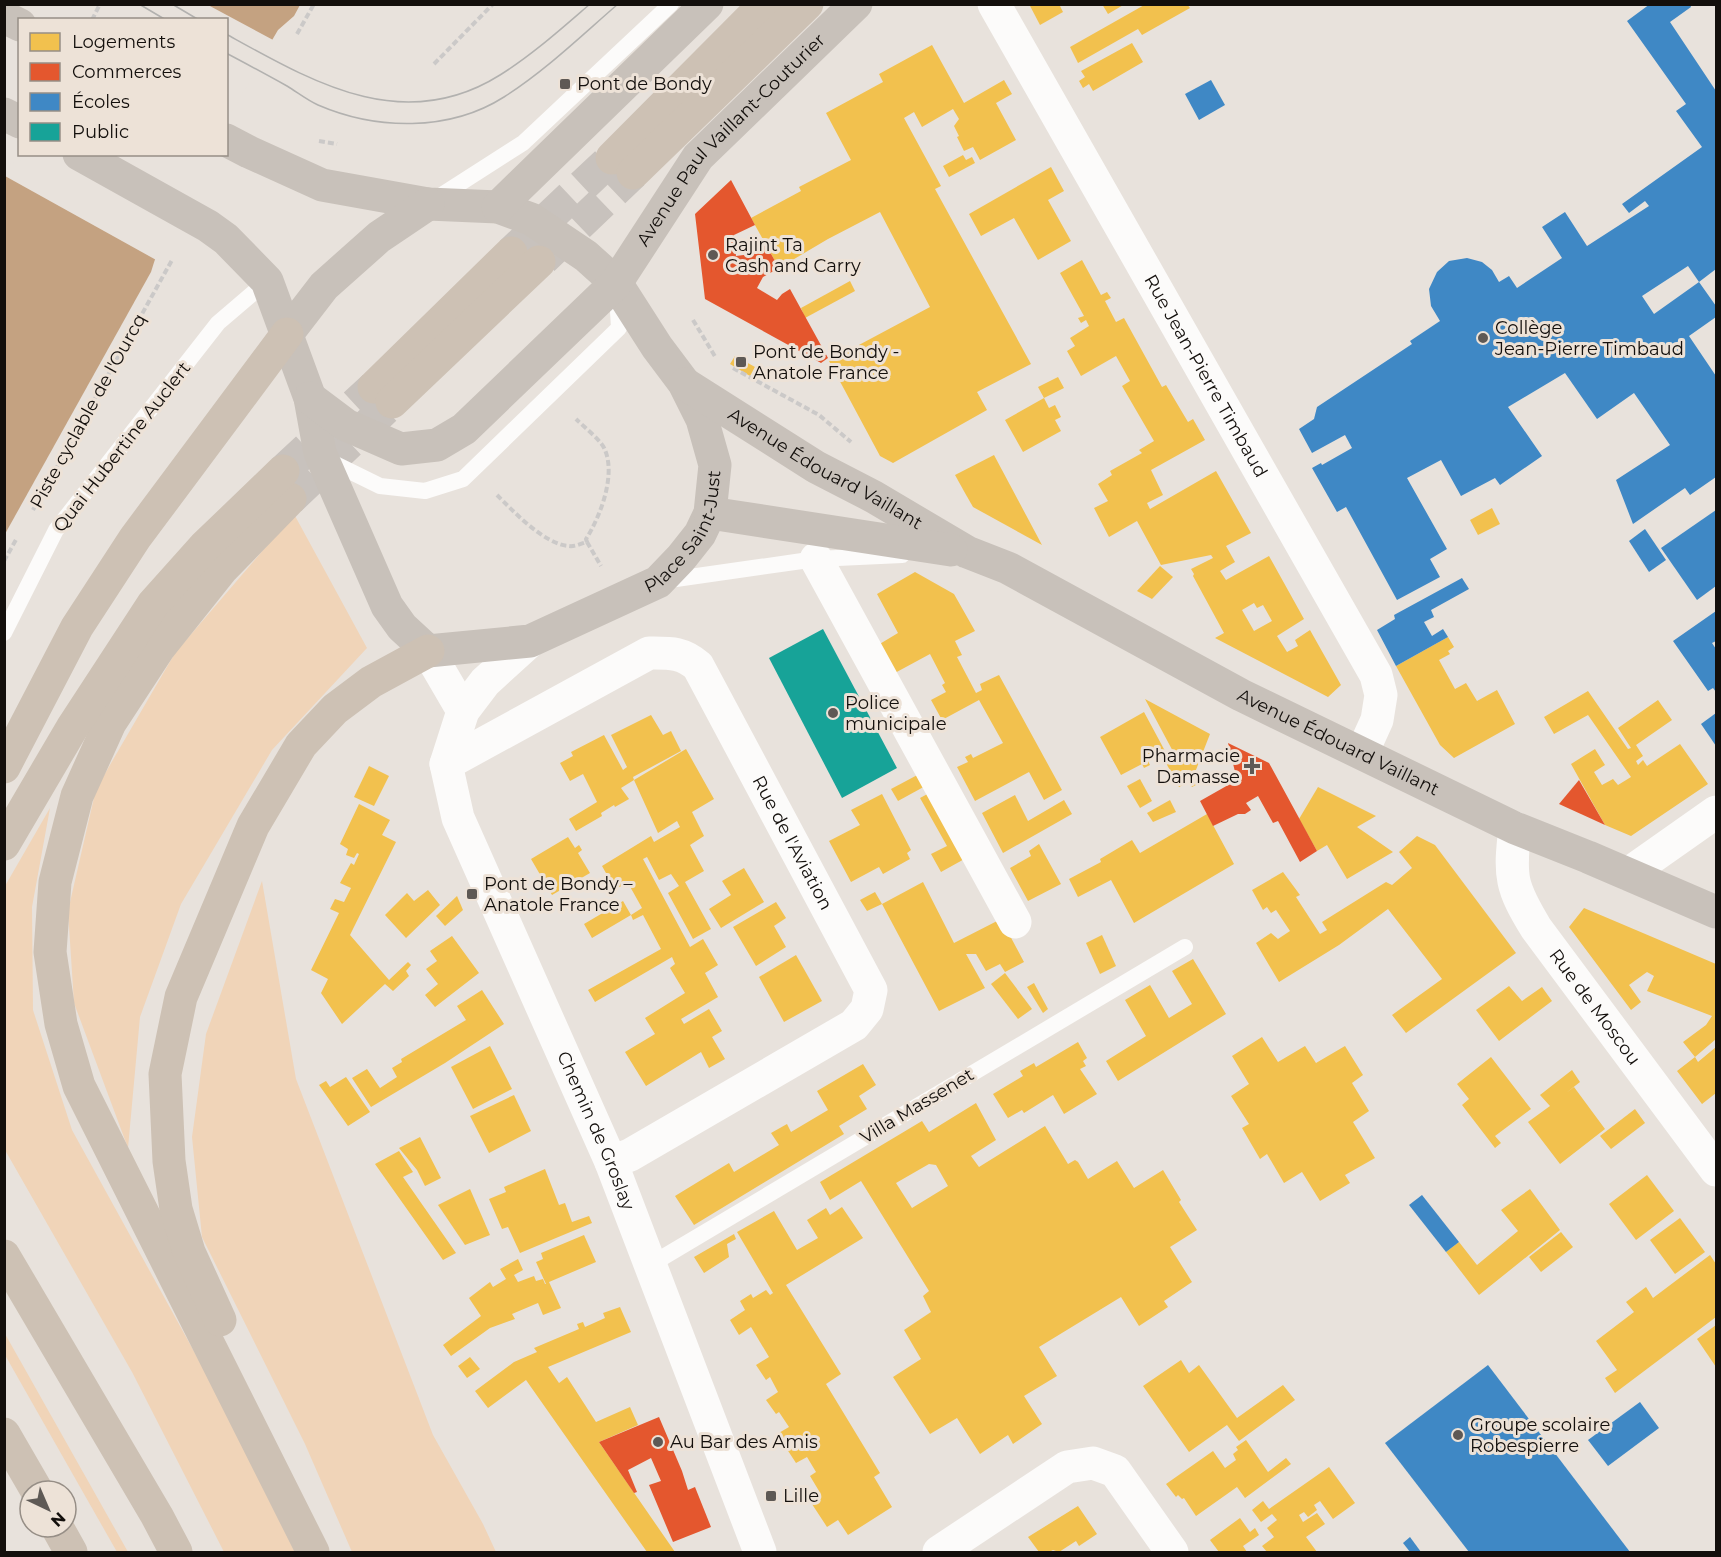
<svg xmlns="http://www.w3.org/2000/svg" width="1721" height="1557" viewBox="0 0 1721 1557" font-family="Montserrat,sans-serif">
<rect width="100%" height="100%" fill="#e8e2dc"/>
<g fill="#f0d4b8">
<path d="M294 514 367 648 272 750 181 904 140 1017 128 1148 74 1003 68 911 96 789 175 653Z"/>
<path d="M50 808 32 907 33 1010 72 1130 223 1404 296 1552H224L132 1372 5 1150V886Z"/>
<path d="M262 881 296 1079 433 1435 483 1524 496 1552H352L305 1444 202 1237 192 1137 206 1034Z"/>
<path d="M4 1332 128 1552H117L5 1355Z"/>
</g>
<g fill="#c4a281">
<path d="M116 5H300L294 16 278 30 227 117 226 20H109Z"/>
<path d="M4 169 169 215 151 272 5 534Z"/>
</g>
<g fill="#e8e2dc">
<path d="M113 4 208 5 275 41 226 120V20H106Z"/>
<path d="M42 154H208L172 216 158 261 5 176 4 166Z"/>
</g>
<g fill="#f2c14e" fill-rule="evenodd">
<path d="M1029 4H1059L1063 12 1040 25Z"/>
<path d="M1102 4H1125L1108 14Z"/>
<path d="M1146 4H1187L1190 8 1142 35 1138 29 1078 63 1070 47Z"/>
<path d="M1132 43 1143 62 1093 91 1089 84 1083 88 1079 81 1085 77 1081 71Z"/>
<path d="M932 45 964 103 1004 80 1012 94 996 103 1016 140 980 160 973 147 964 151 957 137 959 136 954 126 959 119 953 109 922 127 914 112 904 118 941 186 935 189 1031 364 977 392 987 410 893 463 880 456 829 361 930 307 880 212 828 239 779 268 751 218 801 191 799 187 851 160 826 113 883 82 879 74Z"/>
<path d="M963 155 966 160 972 157 975 163 949 177 943 166Z"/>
<path d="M1051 167 1064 191 1048 200 1071 241 1038 260 1014 218 981 236 969 214Z"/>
<path d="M1082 260 1101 295 1107 292 1111 298 1105 301 1116 322 1124 318 1162 387 1166 385 1188 422 1193 419 1205 440 1151 470 1163 495 1147 503 1150 509 1216 471 1251 533 1226 546 1235 562 1220 571 1226 580 1269 556 1304 619 1277 636 1287 652 1298 646 1295 640 1310 630 1341 685 1328 697 1215 638 1224 633 1193 576 1194 574 1191 569 1213 558 1211 555 1161 565 1137 521 1109 537 1094 508 1108 501 1098 484 1112 475 1110 471 1142 453 1139 450 1154 441 1122 386 1130 381 1116 356 1081 376 1067 351 1075 346 1070 338 1089 326 1086 320 1081 323 1078 318 1084 316 1060 273ZM1254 603 1257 608 1263 605 1272 621 1254 631 1242 610Z"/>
<path d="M850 281 855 291 805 318 801 308Z"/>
<path d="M735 356 755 367 750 376 730 364Z"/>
<path d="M1058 377 1064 388 1044 398 1038 387Z"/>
<path d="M1044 398 1049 408 1055 405 1061 417 1055 420 1061 431 1023 452 1005 420Z"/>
<path d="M994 455 1042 545 973 507 965 493 955 475Z"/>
<path d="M1492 508 1500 524 1478 535 1470 520Z"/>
<path d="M1160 566 1173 577 1152 599 1137 591Z"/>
<path d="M915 572 954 594 975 631 955 641 962 655 957 657 976 693 982 690 980 684 999 675 1062 790 1044 800 1029 772 975 801 957 767 968 762 965 757 971 754 973 758 1003 743 979 700 942 720 931 700 946 692 942 685 945 683 930 654 893 674 878 645 898 633 877 594Z"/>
<path d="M1448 637 1454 647 1448 651 1450 654 1439 660 1455 689 1466 683 1477 701 1497 690 1515 724 1454 758 1440 745 1396 666Z"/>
<path d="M1588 691 1628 749 1631 748 1618 728 1658 700 1672 720 1636 745 1643 756 1636 761 1638 765 1643 760 1647 766 1680 744 1708 784 1631 836 1605 825 1571 764 1595 749 1605 765 1594 772 1602 785 1613 779 1618 785 1631 777 1588 715 1554 734 1544 717Z"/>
<path d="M1145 699 1210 734 1194 775 1198 784 1192 787 1189 782 1179 787 1166 763 1176 757Z"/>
<path d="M1144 712 1165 751 1148 761 1150 765 1144 768 1142 764 1121 775 1100 737Z"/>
<path d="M651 715 663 735 671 731 681 751 633 777 634 780 686 749 714 799 692 812 704 836 690 845 704 871 685 882 711 929 693 939 668 893 679 886 671 874 659 880 647 857 643 859 690 947 703 939 718 965 705 973 718 997 681 1019 684 1024 709 1009 722 1031 712 1037 725 1059 709 1068 701 1052 646 1086 625 1052 655 1034 645 1018 685 993 670 968 675 964 672 957 595 1002 588 990 661 949 643 915 633 920 631 915 592 938 584 924 623 901 631 915 642 908 628 883 615 889 602 866 651 836 654 842 680 827 677 821 658 833 634 780 621 788 629 799 615 807 614 805 601 813 602 816 576 831 569 819 597 802 583 774 570 781 560 763 573 756 571 752 604 735 623 770 627 767 611 735Z"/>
<path d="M369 766 389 776 374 806 354 797Z"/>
<path d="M923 772 929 784 898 801 891 789Z"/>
<path d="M1140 779 1152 801 1140 808 1127 786Z"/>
<path d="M1318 787 1376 816 1357 827 1393 852 1347 879 1327 845 1317 851 1299 819Z"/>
<path d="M933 791 968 857 941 872 931 854 947 846 920 798Z"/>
<path d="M882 794 911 850 907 853 910 859 883 874 879 867 851 882 829 841 860 825 851 810Z"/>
<path d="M1015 795 1028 821 1064 800 1072 814 1003 853 982 813Z"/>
<path d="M1170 800 1176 812 1153 822 1147 813Z"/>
<path d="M359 804 390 820 382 835 396 842 350 935 389 980 408 962 411 965 406 971 409 976 393 991 385 984 342 1024 321 993 328 979 311 970 339 913 330 909 335 899 344 902 351 888 340 883 351 863 354 865 359 854 357 853 354 858 346 855 348 849 340 844Z"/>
<path d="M1207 814 1234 864 1134 923 1111 880 1078 897 1069 879 1101 862 1100 859 1132 840 1140 853Z"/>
<path d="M1417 836 1435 845 1516 953 1406 1033 1392 1015 1442 979 1388 909 1339 945 1279 982 1256 943 1271 933 1278 939 1290 931 1276 910 1271 913 1267 907 1263 910 1252 890 1283 872 1300 895 1296 897 1320 934 1327 930 1322 922 1386 882 1392 885 1412 868 1399 852Z"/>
<path d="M568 837 575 848 579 845 582 850 578 853 590 873 552 895 531 859Z"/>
<path d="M1039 844 1061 884 1028 901 1010 868 1031 856 1029 851Z"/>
<path d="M744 868 764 902 721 928 709 909 731 895 722 881Z"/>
<path d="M923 882 954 943 1001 919 1024 962 1005 972 1000 964 986 971 976 954H966L985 988 939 1011 882 904 867 911 860 900 875 892 882 904Z"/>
<path d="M428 890 440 905 406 938 385 915 407 893 414 901Z"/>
<path d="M457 896 463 910 445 926 436 916Z"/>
<path d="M776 902 786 918 774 926 786 947 756 966 733 927Z"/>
<path d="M1584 908 1716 964V1039L1695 1057 1698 1062 1716 1047V1093L1702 1104 1677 1071 1695 1057 1683 1042 1706 1025 1712 1016 1647 991 1654 976 1647 972 1629 985 1641 1002 1631 1010 1569 927Z"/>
<path d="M1102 935 1116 966 1100 974 1086 943Z"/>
<path d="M452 936 479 973 435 1007 425 995 438 984 426 969 437 961 430 951Z"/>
<path d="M796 955 822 1001 784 1022 759 977Z"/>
<path d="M1193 959 1226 1014 1118 1081 1106 1061 1146 1036 1125 1000 1150 985 1169 1018 1192 1004 1172 971Z"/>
<path d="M1005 973 1032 1009 1018 1019 991 984Z"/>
<path d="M1034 983 1048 1009 1043 1013 1027 987Z"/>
<path d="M1509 986 1522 1001 1542 987 1552 1001 1499 1041 1476 1010Z"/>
<path d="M482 990 504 1024 445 1063 371 1107 352 1078 367 1069 380 1088 397 1077 392 1068 402 1062 401 1059 466 1020 457 1006Z"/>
<path d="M1262 1037 1278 1062 1305 1046 1316 1063 1345 1046 1363 1075 1352 1083 1369 1111 1353 1122 1375 1158 1345 1175 1350 1183 1320 1201 1302 1172 1284 1183 1267 1154 1260 1159 1242 1128 1249 1124 1231 1096 1249 1084 1232 1056Z"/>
<path d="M1078 1042 1087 1058 1083 1061 1086 1066 1080 1069 1097 1094 1064 1114 1053 1095 1024 1113 1022 1110 1008 1118 993 1094 1023 1076 1020 1071 1034 1063 1036 1067Z"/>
<path d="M490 1046 512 1089 473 1109 451 1067Z"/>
<path d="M1491 1057 1531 1109 1495 1136 1501 1143 1495 1148 1462 1105 1469 1099 1457 1084Z"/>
<path d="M863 1064 876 1085 859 1096 867 1109 839 1126 844 1134 694 1225 675 1196 729 1163 734 1172 779 1145 771 1133 787 1124 791 1132 828 1110 817 1091Z"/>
<path d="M1572 1070 1580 1082 1566 1093 1574 1087 1605 1129 1560 1164 1528 1122 1550 1106 1540 1095Z"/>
<path d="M346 1077 370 1112 348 1126 319 1085 326 1081 330 1087Z"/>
<path d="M514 1095 531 1131 489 1153 470 1116Z"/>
<path d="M976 1103 996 1140 971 1156 979 1167 1045 1126 1068 1164 1075 1160 1078 1162 1088 1179 1117 1161 1134 1188 1163 1170 1181 1200 1179 1202 1197 1230 1170 1247 1192 1282 1164 1301 1168 1307 1139 1326 1121 1297 1039 1347 1057 1376 1024 1396 1042 1424 1013 1444 1008 1435 980 1454 957 1418 930 1434 893 1377 921 1359 904 1330 931 1312 923 1296 929 1291 861 1181 830 1200 820 1182 922 1121 929 1132ZM929 1164 936 1165 948 1186 912 1208 896 1183Z"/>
<path d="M1635 1109 1645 1123 1611 1149 1600 1136Z"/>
<path d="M420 1137 441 1178 425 1186 417 1170 399 1148Z"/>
<path d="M399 1151 413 1172 403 1177 456 1253 443 1260 375 1164Z"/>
<path d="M545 1169 559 1205 565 1203 572 1222 589 1216 592 1223 520 1253 508 1227 502 1229 489 1199 506 1192 504 1187Z"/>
<path d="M1647 1175 1674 1211 1636 1240 1609 1204Z"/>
<path d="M470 1189 490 1235 465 1245 438 1205Z"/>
<path d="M1530 1189 1560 1230 1479 1295 1446 1252 1459 1242 1477 1265 1518 1231 1501 1210Z"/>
<path d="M842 1207 863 1238 786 1285 841 1374 826 1384 880 1473 874 1477 892 1507 848 1535 838 1520 827 1527 808 1498 819 1491 810 1476 816 1472 807 1457 796 1463 777 1434 789 1427 779 1412 776 1414 766 1400 778 1392 770 1377 766 1380 756 1365 769 1357 751 1327 739 1335 730 1320 745 1310 740 1301 751 1294 753 1298 766 1290 770 1295 773 1293 737 1232 774 1211 797 1250 818 1238 807 1220 826 1208 830 1215Z"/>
<path d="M1680 1218 1705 1252 1675 1274 1650 1240Z"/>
<path d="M1561 1232 1573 1247 1541 1272 1529 1257Z"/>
<path d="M734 1234 736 1239 727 1244 729 1257 704 1273 694 1257Z"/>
<path d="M584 1235 596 1262 549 1282 561 1308 543 1315 538 1303 512 1314 515 1319 490 1328 451 1356 443 1345 481 1316 469 1298 490 1282 493 1287 506 1279 500 1269 518 1259 523 1270 514 1275 518 1282 534 1276 536 1281 543 1279 545 1284H546L536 1262 543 1259 541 1253Z"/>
<path d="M1710 1255 1716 1264V1317L1615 1393 1605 1378 1617 1370 1596 1341 1634 1312 1626 1302 1646 1287 1653 1298Z"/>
<path d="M620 1307 631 1332 548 1367 559 1383 567 1377 596 1422 630 1407 638 1425 599 1442 675 1552H647L526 1380 488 1408 475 1391 514 1362 537 1352 534 1348 579 1329 577 1324 583 1322 585 1327 605 1318 603 1313Z"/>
<path d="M1716 1325V1367L1697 1339Z"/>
<path d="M470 1357 480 1369 467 1378 458 1366Z"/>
<path d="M1181 1360 1189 1373 1199 1365 1237 1418 1283 1385 1295 1400 1239 1441 1227 1425 1189 1452 1143 1386Z"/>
<path d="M1246 1440 1268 1472 1286 1458 1291 1464 1245 1498 1237 1487 1196 1516 1184 1498 1182 1499 1178 1495 1176 1497 1166 1484 1213 1451 1225 1468 1236 1460 1233 1454 1238 1450 1236 1447Z"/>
<path d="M1329 1467 1355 1503 1333 1519 1320 1501 1314 1505 1317 1510 1308 1517 1304 1512 1299 1515 1303 1522 1317 1513 1325 1524 1306 1537 1317 1552H1267L1262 1546 1274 1537 1267 1528 1277 1520 1272 1514 1261 1522 1252 1510 1263 1501 1269 1509Z"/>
<path d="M1078 1506 1097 1534 1079 1546 1076 1541 1059 1552 1053 1550 1049 1552H1039L1028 1537Z"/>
<path d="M1240 1518 1250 1532 1255 1528 1259 1535 1243 1546 1247 1552H1219L1210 1540Z"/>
</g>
<g fill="#e4572e">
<path d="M731 180 755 225 734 235 736 256 751 254 766 245 779 268 763 277 757 288 777 300 782 294 790 289 828 358 821 363 705 299 695 214Z"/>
<path d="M1228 743 1269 763 1317 851 1300 862 1278 821 1273 823 1258 796 1246 803 1251 810 1245 814H1238L1213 826 1200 801 1237 780Z"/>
<path d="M1579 780 1605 825 1559 804Z"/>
<path d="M659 1417 682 1471 688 1490 695 1487 711 1527 673 1542 649 1485 661 1481 651 1458 628 1470 637 1492 634 1493 599 1442Z"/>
</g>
<g fill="#3f88c5">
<path d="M1650 4H1690L1691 7 1670 22 1716 91V269L1699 282 1688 266 1642 296 1654 314 1699 282 1716 306V317L1689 336 1716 376V477L1690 495 1685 488 1633 524 1616 480 1670 445 1634 393 1597 419 1565 373 1508 407 1542 456 1500 485 1495 478 1461 496 1441 460 1407 478 1447 549 1430 559 1440 577 1397 600 1346 507 1337 512 1312 468 1321 463 1322 465 1352 448 1345 435 1312 453 1299 429 1314 419 1317 407 1412 344 1410 341 1440 321 1431 306 1429 289 1437 272 1449 261 1467 258 1482 262 1492 270 1499 282 1509 276 1517 288 1562 258 1542 227 1565 212 1587 246 1649 206 1645 201 1629 213 1622 204 1702 147 1676 111 1686 104 1627 21Z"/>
<path d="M1211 80 1225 105 1199 120 1185 94Z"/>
<path d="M1716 510V586L1697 600 1661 548Z"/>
<path d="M1645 529 1666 560 1649 572 1629 541Z"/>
<path d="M1462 578 1469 589 1431 610 1434 617 1424 622 1432 636 1443 629 1448 637 1396 666 1377 630 1395 619 1394 615Z"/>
<path d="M1716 611V641L1712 643 1716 649V692L1713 688 1708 691 1673 641Z"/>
<path d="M1716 713V746L1701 724Z"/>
<path d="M1422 1195 1459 1242 1446 1252 1409 1205Z"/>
<path d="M1488 1365 1630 1552H1469L1385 1443Z"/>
<path d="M1640 1402 1659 1428 1608 1466 1588 1440Z"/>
<path d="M1410 1537 1421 1552H1410L1403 1543Z"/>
</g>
<path fill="#17a398" d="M823 629 897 768 842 798 769 658Z"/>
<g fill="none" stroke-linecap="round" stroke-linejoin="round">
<g stroke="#c8c2bd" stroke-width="33" stroke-dasharray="33 16" stroke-linecap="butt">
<path d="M511 253 612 158"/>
<path d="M543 259 633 173"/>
<path d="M283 471 374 387"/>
<path d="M290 499 392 402"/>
</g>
<g stroke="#cbc9c8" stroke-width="4" stroke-dasharray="6 3" stroke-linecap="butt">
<path d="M92 20 100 4"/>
<path d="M297 34 314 4"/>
<path d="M434 64 493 4"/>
<path d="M319 141 337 144"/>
<path d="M693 320 716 358"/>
<path d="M733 368 819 415 851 442"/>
<path d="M497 495C513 511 545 545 569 546 575 547 582 543 587 542L586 539C600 517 616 476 605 450 602 441 584 427 576 419"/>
<path d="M33 510 172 260"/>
<path d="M587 542 601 566"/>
<path d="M4 561 17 538"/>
</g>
<g stroke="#fcfbfa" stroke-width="16">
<path d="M434 200 523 143 671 4"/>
<path d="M325 459 380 486 425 491 463 479 619 328 617 294"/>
<path d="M662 581 816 559 902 555"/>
<path d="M4 633 56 530 218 323 267 281"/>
<path d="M650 1265 1185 947"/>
</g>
<g stroke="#fcfbfa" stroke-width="33">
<path id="s1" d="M994 4 1376 675 1381 695 1377 720 1362 753"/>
<path d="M816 559 1015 922"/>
<path id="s2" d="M446 764 649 653C670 653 682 652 698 666L871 990 867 1009 854 1025 630 1155 611 1162"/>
<path id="s3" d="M1515 828C1509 877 1511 887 1536 928L1716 1170"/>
<path d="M1628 874 1716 812"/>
<path d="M939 1552 1067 1467 1093 1463 1115 1471 1172 1552"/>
</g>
<g stroke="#fcfbfa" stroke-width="33">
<path id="s4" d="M530 641 485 682 463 711 446 764 458 818 611 1162 760 1552"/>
<path d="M428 651 463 711"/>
</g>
<g stroke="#c8c1ba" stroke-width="33">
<path d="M4 17 20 25"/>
<path d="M4 114 20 122"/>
<path id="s5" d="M79 154 208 226 226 239 267 281 310 398 320 453 387 606 402 627 428 651 530 641 658 582 681 558 700 534 710 513 715 465 702 419 684 383 657 347 616 283 586 256 531 219 498 207 428 204 322 185 249 152 226 140"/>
<path d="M498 207 707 4"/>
<path d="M287 334 324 286 379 237 428 204"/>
<path id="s6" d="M685 384 816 467 874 497 967 552 1008 568 1241 695 1515 828 1588 857 1716 912"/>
<path id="s7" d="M310 398 346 425 401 449 437 445 464 429 616 283 698 157 856 4"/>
<path d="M710 513 951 550"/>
</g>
<g stroke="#cdc1b4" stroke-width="33">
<path d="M612 158 765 4"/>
<path d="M633 173 807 4"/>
<path d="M374 387 511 253"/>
<path d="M392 402 539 262"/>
<path d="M290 499 222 569 159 648 110 723 77 796 55 882 50 952 61 1024 79 1086 313 1552"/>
<path d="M4 767 77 627 135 538 287 334"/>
<path d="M4 844 72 728 153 604 204 547 283 471"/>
<path d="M4 1256 157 1516 176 1552"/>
<path d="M220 1320 189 1252 176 1209 169 1161 165 1074 181 997 253 826 301 745 335 709 371 682 428 651"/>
<path d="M4 1434 37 1491"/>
<path d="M57 1527 71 1552"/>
</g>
<g stroke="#b2b1af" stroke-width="1.5">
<path d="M139 4 166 20"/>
<path d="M172 4 199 20"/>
<path d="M226 34C313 82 403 136 500 75 532 55 561 29 590 4"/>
<path d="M226 53C247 64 267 75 287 86 297 92 307 100 318 105 376 130 449 132 504 97 545 71 581 36 618 4"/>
</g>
</g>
<g fill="#5e5955" stroke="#ede2d7" stroke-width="2">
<rect x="559" y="78" width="12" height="12" rx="3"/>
<circle cx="713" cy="255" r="6"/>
<circle cx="1483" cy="338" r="6"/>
<rect x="735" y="356" width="12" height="12" rx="3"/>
<circle cx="833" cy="713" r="6"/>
<path d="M1249 757h6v6h6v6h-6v6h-6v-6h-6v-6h6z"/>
<rect x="466" y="888" width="12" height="12" rx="3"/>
<circle cx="1458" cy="1435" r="6"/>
<circle cx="658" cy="1442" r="6"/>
<rect x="765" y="1490" width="12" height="12" rx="3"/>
</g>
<g text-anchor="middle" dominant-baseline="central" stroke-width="6" stroke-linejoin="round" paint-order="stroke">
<g font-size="18" fill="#130f0c" stroke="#ede2d7" text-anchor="start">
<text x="577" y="84">Pont de Bondy</text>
<text x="725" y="245">Rajint Ta<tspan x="725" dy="21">Cash and Carry</tspan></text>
<text x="1495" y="328">Collège<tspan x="1495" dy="21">Jean-Pierre Timbaud</tspan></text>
<text x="753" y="352">Pont de Bondy -<tspan x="753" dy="21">Anatole France</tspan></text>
<text x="845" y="703">Police<tspan x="845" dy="21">municipale</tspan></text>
<text x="1240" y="756" text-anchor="end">Pharmacie<tspan x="1240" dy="21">Damasse</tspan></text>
<text x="484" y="884">Pont de Bondy –<tspan x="484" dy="21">Anatole France</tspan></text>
<text x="1470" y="1425">Groupe scolaire<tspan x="1470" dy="21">Robespierre</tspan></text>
<text x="670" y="1442">Au Bar des Amis</text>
<text x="783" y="1496">Lille</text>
</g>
<g font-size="18" fill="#130f0c" stroke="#ede2d7">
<text stroke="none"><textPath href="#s7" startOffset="568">Avenue Paul Vaillant-Couturier</textPath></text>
<text stroke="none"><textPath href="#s1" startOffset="428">Rue Jean-Pierre Timbaud</textPath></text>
<text transform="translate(88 411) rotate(-61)">Piste cyclable de l'Ourcq</text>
<text transform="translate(122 447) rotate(-52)">Quai Hubertine Auclert</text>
<text stroke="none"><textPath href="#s6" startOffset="164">Avenue Édouard Vaillant</textPath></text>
<text stroke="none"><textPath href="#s5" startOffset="939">Place Saint-Just</textPath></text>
<text stroke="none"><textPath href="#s6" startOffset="746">Avenue Édouard Vaillant</textPath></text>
<text stroke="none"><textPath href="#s2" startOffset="484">Rue de l'Aviation</textPath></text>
<text stroke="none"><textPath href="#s3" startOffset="204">Rue de Moscou</textPath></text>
<text transform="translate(917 1106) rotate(-31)">Villa Massenet</text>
<text stroke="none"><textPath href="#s4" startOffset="550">Chemin de Groslay</textPath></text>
</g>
</g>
<rect width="1721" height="1557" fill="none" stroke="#130f0c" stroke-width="12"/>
<rect x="18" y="18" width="210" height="138" fill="#ede2d7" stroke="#968e86" stroke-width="1.5"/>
<rect x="30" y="33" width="30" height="18" fill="#f2c14e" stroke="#968e86" stroke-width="1.5"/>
<text x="72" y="48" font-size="18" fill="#130f0c">Logements</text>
<rect x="30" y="63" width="30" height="18" fill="#e4572e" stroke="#968e86" stroke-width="1.5"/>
<text x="72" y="78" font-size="18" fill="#130f0c">Commerces</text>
<rect x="30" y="93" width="30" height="18" fill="#3f88c5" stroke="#968e86" stroke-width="1.5"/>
<text x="72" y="108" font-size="18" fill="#130f0c">Écoles</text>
<rect x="30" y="123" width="30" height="18" fill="#17a398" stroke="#968e86" stroke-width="1.5"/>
<text x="72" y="138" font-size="18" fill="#130f0c">Public</text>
<g transform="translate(48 1509) rotate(136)"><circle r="28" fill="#ede2d7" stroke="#968e86" stroke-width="1.5"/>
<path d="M0-4.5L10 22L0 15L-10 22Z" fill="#5e5955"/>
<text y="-9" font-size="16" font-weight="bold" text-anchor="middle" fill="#130f0c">N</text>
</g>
</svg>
